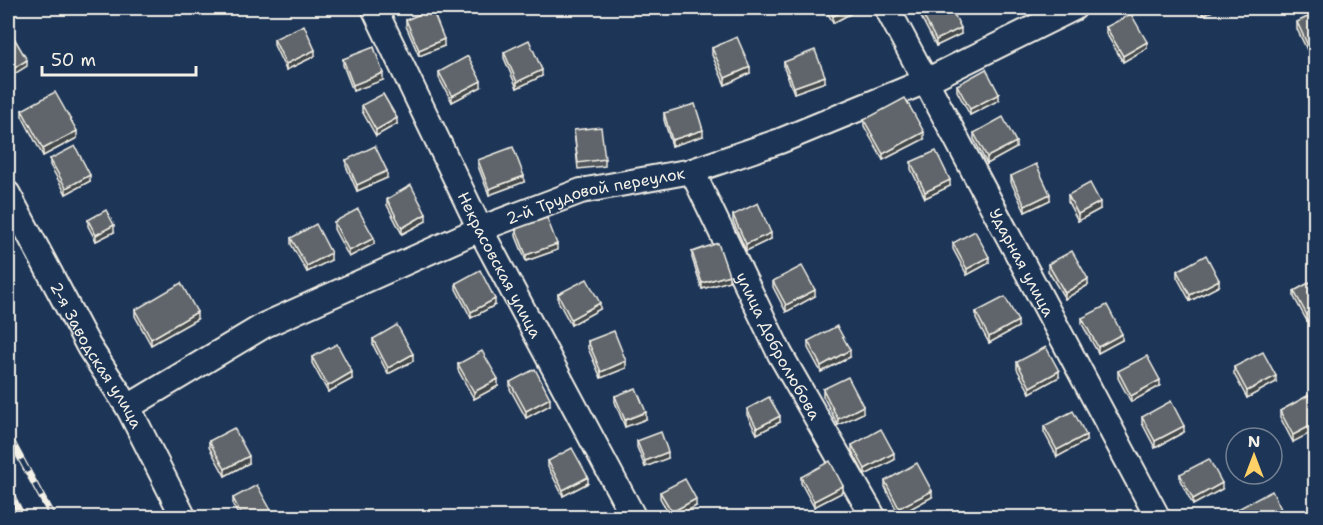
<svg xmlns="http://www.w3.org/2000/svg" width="1323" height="525" viewBox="0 0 1323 525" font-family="'Shantell Sans',sans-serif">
<rect width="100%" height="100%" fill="#1d3557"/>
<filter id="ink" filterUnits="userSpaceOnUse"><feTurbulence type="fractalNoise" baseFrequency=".0167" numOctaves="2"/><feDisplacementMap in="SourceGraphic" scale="12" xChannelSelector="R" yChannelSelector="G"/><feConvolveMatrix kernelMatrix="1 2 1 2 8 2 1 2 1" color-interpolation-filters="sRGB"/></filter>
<g filter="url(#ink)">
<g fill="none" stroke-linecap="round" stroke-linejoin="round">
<g stroke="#f4f1e8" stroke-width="28">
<g id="minor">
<path id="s1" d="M374 8 480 229 634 518"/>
<path id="s2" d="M887 8 1158 518"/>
<path id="s3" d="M692 171 780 354 874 518"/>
<path id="s4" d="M8 194 89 347 128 407 184 518"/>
<path id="s5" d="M128 407 265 325 480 229 581 191 692 171 780 141 926 81 1074 8"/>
</g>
</g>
<use href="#minor" stroke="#1d3557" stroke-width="24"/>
<g stroke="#f4f1e8" stroke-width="7">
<g id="rail">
<path d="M8 435 53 518"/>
<path d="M8 488 23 518"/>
</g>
</g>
<use href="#rail" stroke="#1d3557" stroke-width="4.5" stroke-dasharray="14" stroke-linecap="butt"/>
</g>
<g fill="#51575b" stroke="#f4f1e8" stroke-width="1.5">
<path d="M825 8H861L833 23Z"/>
<path d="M1199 8H1219L1203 15Z"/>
<path d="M921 11 961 34 936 46 921 17Z"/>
<path d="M1316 13V56L1311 58 1297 29V22Z"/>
<path d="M406 20 444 46 419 56 406 26Z"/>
<path d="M1106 27 1147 48 1123 62 1106 33Z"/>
<path d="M274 39 315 56 286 70 274 45Z"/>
<path d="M712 48 750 73 725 85 712 55Z"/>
<path d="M504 52 542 76 517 88 504 58Z"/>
<path d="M343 59 383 80 353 91 343 65Z"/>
<path d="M784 62 825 82 794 93 784 68Z"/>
<path d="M439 72 481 87 452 102 439 78Z"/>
<path d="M957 85 999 100 970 115 957 91Z"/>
<path d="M362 105 397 124 376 136 362 111Z"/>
<path d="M22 110 77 138 43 156 22 116Z"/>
<path d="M664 113 703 136 672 146 664 120Z"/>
<path d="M864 120 924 139 883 160 864 126Z"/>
<path d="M574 130 605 159V166L578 169Z"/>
<path d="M974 133 1016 148 987 164 974 139Z"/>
<path d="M50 159 90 181 66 194 50 165Z"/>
<path d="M346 160 387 178 357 191 346 166Z"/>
<path d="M478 160 524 182 489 195 478 166Z"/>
<path d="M911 162 950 186 925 198 911 169Z"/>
<path d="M1011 176 1050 200 1025 212 1011 182Z"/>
<path d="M1068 195 1100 209 1078 221 1068 202Z"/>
<path d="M387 199 426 221 402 234 387 205Z"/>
<path d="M733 215 771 239 746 251 733 221Z"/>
<path d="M88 220 114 232 96 241 88 226Z"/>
<path d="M334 222 374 244 349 257 334 229Z"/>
<path d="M516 229 557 250 526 261 516 236Z"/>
<path d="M291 238 331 260 307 272 291 244Z"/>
<path d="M953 243 989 263 967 275 953 249Z"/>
<path d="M692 252 729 281 702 289 692 258Z"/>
<path d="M1048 264 1088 285 1065 299 1048 271Z"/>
<path d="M1177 271 1219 286 1190 301 1177 277Z"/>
<path d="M1316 279V317L1307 321 1294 297V291Z"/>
<path d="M773 281 815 296 786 312 773 287Z"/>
<path d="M456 283 495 305 471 318 456 289Z"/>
<path d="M558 294 600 309 571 325 558 301Z"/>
<path d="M135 310 197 319 151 345 135 316Z"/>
<path d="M976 312 1018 327 989 343 976 319Z"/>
<path d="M1082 318 1122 340 1098 353 1082 324Z"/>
<path d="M373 339 413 361 388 374 373 345Z"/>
<path d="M588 341 626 368 601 378 588 348Z"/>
<path d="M808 341 850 357 821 372 808 348Z"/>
<path d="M312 357 352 379 328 392 312 363Z"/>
<path d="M1017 362 1059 377 1030 393 1017 369Z"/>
<path d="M458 364 498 386 474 399 458 370Z"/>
<path d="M1234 367 1276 382 1247 398 1234 374Z"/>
<path d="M1118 371 1160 386 1131 402 1118 378Z"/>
<path d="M510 382 550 405 526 418 510 389Z"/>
<path d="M823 389 863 413 838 425 823 396Z"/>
<path d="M1309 395 1293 442 1280 417V411Z"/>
<path d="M615 396 646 419 625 427 615 402Z"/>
<path d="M747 409 780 422 757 434 747 415Z"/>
<path d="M1142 417 1184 432 1155 448 1142 423Z"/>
<path d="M1044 426 1086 441 1057 457 1044 432Z"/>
<path d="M209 441 249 463 225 476 209 447Z"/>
<path d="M637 441 668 458 645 467 637 447Z"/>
<path d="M852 445 894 460 865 475 852 451Z"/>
<path d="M548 461 588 483 563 496 548 467Z"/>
<path d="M1180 474 1222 489 1193 505 1180 480Z"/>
<path d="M801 477 843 492 814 507 801 483Z"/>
<path d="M885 481 932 497 899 515 885 487Z"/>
<path d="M660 492 696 506 674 518H671L660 498Z"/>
<path d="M233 498 273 518H240L233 505Z"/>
</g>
<g fill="#42474a" stroke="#f4f1e8" stroke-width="1.5">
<path d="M850 8H861L833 23V16Z"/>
<path d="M1206 8H1219L1203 15V9Z"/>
<path d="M961 28V34L936 46V40Z"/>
<path d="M444 39V46L419 56V50Z"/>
<path d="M1147 42V48L1123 62V56Z"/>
<path d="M315 50V56L286 70V64Z"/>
<path d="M1316 50V56L1311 58V52Z"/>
<path d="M27 60V66L8 78V72Z"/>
<path d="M750 67V73L725 85V78Z"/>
<path d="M542 70V76L517 88V82Z"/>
<path d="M383 73V80L353 91V85Z"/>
<path d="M825 76V82L794 93V87Z"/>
<path d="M481 81V87L452 102V96Z"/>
<path d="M999 94V100L970 115V109Z"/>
<path d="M397 118V124L376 136V130Z"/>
<path d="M703 130V136L672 146V140Z"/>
<path d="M77 131V138L43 156V149Z"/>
<path d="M924 132V139L883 160V154Z"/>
<path d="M1016 142V148L987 164V157Z"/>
<path d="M387 171V178L357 191V185Z"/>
<path d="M90 175V181L66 194V188Z"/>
<path d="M524 176V182L489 195V189Z"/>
<path d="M950 180V186L925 198V192Z"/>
<path d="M1050 194V200L1025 212V206Z"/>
<path d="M1100 202V209L1078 221V214Z"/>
<path d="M426 214V221L402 234V228Z"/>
<path d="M114 225V232L96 241V235Z"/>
<path d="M771 233V239L746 251V244Z"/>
<path d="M374 238V244L349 257V251Z"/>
<path d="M557 244V250L526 261V255Z"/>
<path d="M331 253V260L307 272V266Z"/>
<path d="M989 257V263L967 275V269Z"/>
<path d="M729 275V281L702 289V283Z"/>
<path d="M1088 279V285L1065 299V293Z"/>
<path d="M1219 280V286L1190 301V295Z"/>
<path d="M815 290V296L786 312V305Z"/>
<path d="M495 299V305L471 318V312Z"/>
<path d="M600 303V309L571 325V319Z"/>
<path d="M1316 311V317L1307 321V315Z"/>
<path d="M197 312V319L151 345V339Z"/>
<path d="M1018 321V327L989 343V337Z"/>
<path d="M1122 334V340L1098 353V347Z"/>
<path d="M850 350V357L821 372V366Z"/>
<path d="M413 354V361L388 374V368Z"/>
<path d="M626 361V368L601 378V372Z"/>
<path d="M1059 371V377L1030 393V387Z"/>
<path d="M352 372V379L328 392V386Z"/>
<path d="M1276 376V382L1247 398V391Z"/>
<path d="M498 379V386L474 399V392Z"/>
<path d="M1160 380V386L1131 402V396Z"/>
<path d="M550 398V405L526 418V411Z"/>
<path d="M863 406V413L838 425V419Z"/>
<path d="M646 412V419L625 427V420Z"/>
<path d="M780 416V422L757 434V428Z"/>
<path d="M1316 423V430L1293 442V435Z"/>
<path d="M1184 426V432L1155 448V441Z"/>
<path d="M1086 435V441L1057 457V450Z"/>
<path d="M668 452V458L645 467V461Z"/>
<path d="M894 453V460L865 475V469Z"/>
<path d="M249 456V463L225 476V469Z"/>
<path d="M588 477V483L563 496V490Z"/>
<path d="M1222 483V489L1193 505V499Z"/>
<path d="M843 486V492L814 507V501Z"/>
<path d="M932 491V497L899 515V508Z"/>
<path d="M696 499V506L674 518H672V512Z"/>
<path d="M1282 511V517L1268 518Z"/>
</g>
<g fill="#5e656a" stroke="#f4f1e8" stroke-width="1.5">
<path d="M828 8H850L833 16Z"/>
<path d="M928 8H951L961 28 936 40 921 11Z"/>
<path d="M432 9 444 39 419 50 406 20Z"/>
<path d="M1316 13V50L1311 52 1297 22Z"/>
<path d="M1131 14 1147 42 1123 56 1106 27Z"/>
<path d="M304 25 315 50 286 64 274 39Z"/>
<path d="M13 36 27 60 8 72V40Z"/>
<path d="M737 37 750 67 725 78 712 48Z"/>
<path d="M529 40 542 70 517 82 504 52Z"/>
<path d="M374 47 383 73 353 85 343 59Z"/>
<path d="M815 50 825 76 794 87 784 62Z"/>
<path d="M468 56 481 81 452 96 439 72Z"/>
<path d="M986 69 999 94 970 109 957 85Z"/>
<path d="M55 92 77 131 43 149 22 110Z"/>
<path d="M383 94 397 118 376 130 362 105Z"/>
<path d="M905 98 924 132 883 154 864 120Z"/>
<path d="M695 104 703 130 672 140 664 113Z"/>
<path d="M1003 117 1016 142 987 157 974 133Z"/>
<path d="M601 127 605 159 578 163 574 130Z"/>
<path d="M75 146 90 175 66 188 50 159Z"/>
<path d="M375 146 387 171 357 185 346 160Z"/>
<path d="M513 147 524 176 489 189 478 160Z"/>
<path d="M936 151 950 180 925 192 911 162Z"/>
<path d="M1036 164 1050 194 1025 206 1011 176Z"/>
<path d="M1090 183 1100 202 1078 214 1068 195Z"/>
<path d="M411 185 426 214 402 228 387 199Z"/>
<path d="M758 203 771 233 746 244 733 215Z"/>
<path d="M358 209 374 238 349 251 334 222Z"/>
<path d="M106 210 114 225 96 235 88 220Z"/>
<path d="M547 218 557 244 526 255 516 229Z"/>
<path d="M316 224 331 253 307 266 291 238Z"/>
<path d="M975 231 989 257 967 269 953 243Z"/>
<path d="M718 243 729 275 702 283 692 252Z"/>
<path d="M1072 251 1088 279 1065 293 1048 264Z"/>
<path d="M1206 255 1219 280 1190 295 1177 271Z"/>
<path d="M802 266 815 290 786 305 773 281Z"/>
<path d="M480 270 495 299 471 312 456 283Z"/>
<path d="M587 279 600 303 571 319 558 294Z"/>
<path d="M1316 279V311L1307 315 1294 291Z"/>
<path d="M181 283 197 312 151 339 135 310Z"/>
<path d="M1005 297 1018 321 989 337 976 312Z"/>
<path d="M1107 305 1122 334 1098 347 1082 318Z"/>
<path d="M397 325 413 354 388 368 373 339Z"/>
<path d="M837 326 850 350 821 366 808 341Z"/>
<path d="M614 331 626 361 601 372 588 341Z"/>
<path d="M337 344 352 372 328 386 312 357Z"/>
<path d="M1046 347 1059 371 1030 387 1017 362Z"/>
<path d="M482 351 498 379 474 392 458 364Z"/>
<path d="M1263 352 1276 376 1247 391 1234 367Z"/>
<path d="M1147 356 1160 380 1131 396 1118 371Z"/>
<path d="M535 369 550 398 526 411 510 382Z"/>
<path d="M848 377 863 406 838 419 823 389Z"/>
<path d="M636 388 646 412 625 420 615 396Z"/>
<path d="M1309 395 1316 407V423L1293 435 1280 411Z"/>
<path d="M769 397 780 416 757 428 747 409Z"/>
<path d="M1171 401 1184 426 1155 441 1142 417Z"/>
<path d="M1073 411 1086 435 1057 450 1044 426Z"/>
<path d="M234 428 249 456 225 469 209 441Z"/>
<path d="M881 429 894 453 865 469 852 445Z"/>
<path d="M661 432 668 452 645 461 637 441Z"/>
<path d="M572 448 588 477 563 490 548 461Z"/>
<path d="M1209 459 1222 483 1193 499 1180 474Z"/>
<path d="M830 461 843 486 814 501 801 477Z"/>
<path d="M917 463 932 491 899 508 885 481Z"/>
<path d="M685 479 696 499 672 512 660 492Z"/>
<path d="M257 485 273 514 266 518H243L233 498Z"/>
<path d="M1272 491 1282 511 1268 518H1221Z"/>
<path d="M968 512 971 518H959Z"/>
</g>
</g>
<g text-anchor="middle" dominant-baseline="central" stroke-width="4.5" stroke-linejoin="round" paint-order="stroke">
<g font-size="16" fill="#f4f1e8" stroke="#1d3557">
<text stroke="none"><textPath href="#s5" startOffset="516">2-й Трудовой переулок</textPath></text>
<text stroke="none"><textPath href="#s2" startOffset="288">Ударная улица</textPath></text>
<text stroke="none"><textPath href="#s1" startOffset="286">Некрасовская улица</textPath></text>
<text stroke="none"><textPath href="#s3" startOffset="195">улица Добролюбова</textPath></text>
<text stroke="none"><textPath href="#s4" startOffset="184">2-я Заводская улица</textPath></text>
</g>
</g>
<rect width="1323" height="525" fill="none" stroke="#1d3557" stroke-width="30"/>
<rect x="15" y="15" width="1293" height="495" fill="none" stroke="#f4f1e8" stroke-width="2" filter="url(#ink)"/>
<g transform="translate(1254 456)"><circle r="28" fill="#1d3557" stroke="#738091" stroke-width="1.5"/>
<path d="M0-4.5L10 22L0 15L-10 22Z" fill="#ffd166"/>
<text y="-9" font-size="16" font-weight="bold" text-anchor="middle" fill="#f4f1e8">N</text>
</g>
<path d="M42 66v9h154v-9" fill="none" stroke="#f4f1e8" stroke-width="3"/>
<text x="51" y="66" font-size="18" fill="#f4f1e8" stroke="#1d3557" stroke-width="4.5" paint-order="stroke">50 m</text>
</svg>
